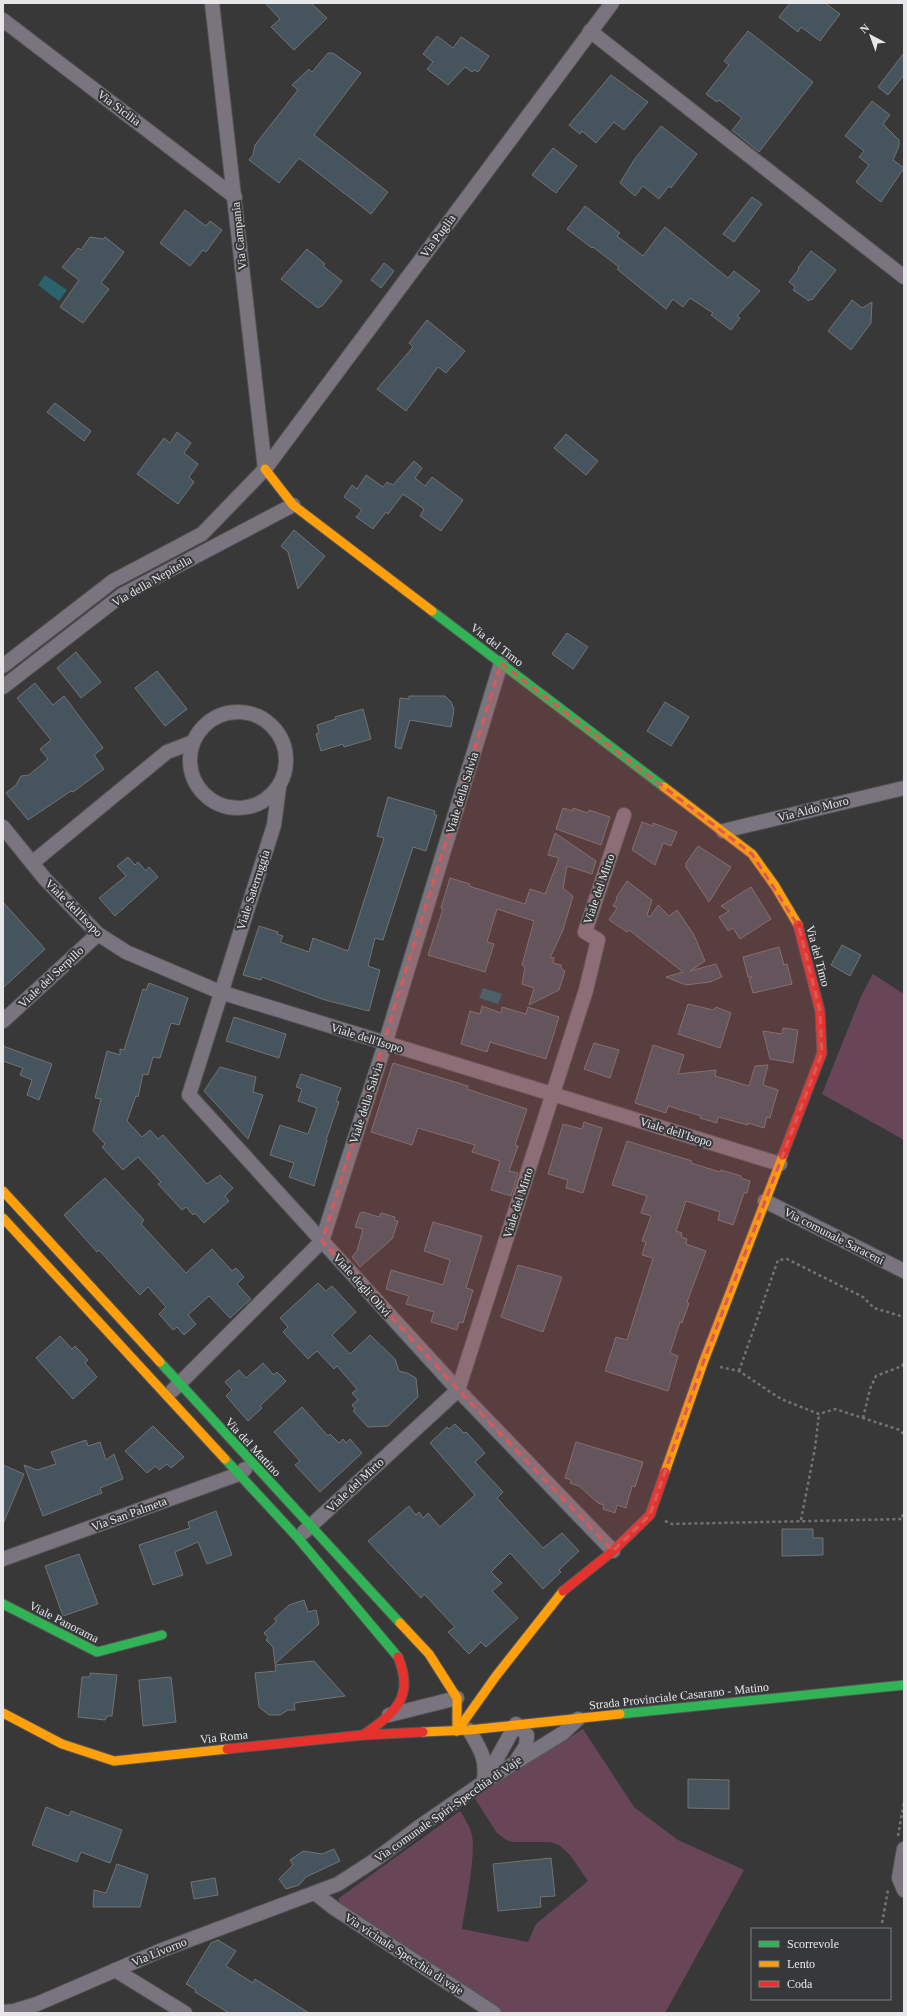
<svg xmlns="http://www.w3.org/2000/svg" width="907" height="2016" viewBox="0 0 907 2016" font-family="'Times New Roman',serif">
<rect width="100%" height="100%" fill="#383839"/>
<g fill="#694558">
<path d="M873 974 904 994V1140L822 1094 862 994Z"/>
<path d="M583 1729 634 1807 678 1840 744 1870 665 2013H504L339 1904V1898L460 1811C465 1819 470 1826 472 1836 476 1856 465 1907 462 1929L528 1942 536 1924 588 1881 570 1855 559 1845 550 1842H513L506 1840 497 1833 474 1797Z"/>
</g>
<g fill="#2a636c">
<path d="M45 275 67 290 59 301 38 285Z"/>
<path d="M483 988 502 994 498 1004 479 998Z"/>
</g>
<g fill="#46545e" stroke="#727373">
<path d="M265 3H311L327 18 294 50 271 27 280 19Z"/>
<path d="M790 3H825L840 14 820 41 801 27 798 32 779 17Z"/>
<path d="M748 31 813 82 759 152 732 130 742 118 719 100 717 102 706 94 729 65 724 61Z"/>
<path d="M437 36 453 48 461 37 489 56 478 72 475 70 472 72 465 67 448 85 427 69 433 62 423 54Z"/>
<path d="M328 53H333L361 73 314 135 388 192 371 214 299 158 279 183 249 160 253 155 255 145 298 90 292 85 309 69 312 72Z"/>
<path d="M904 53V75L888 95 878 87Z"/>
<path d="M611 75 648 102 624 130 614 122 596 143 582 131 580 134 569 125Z"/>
<path d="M872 101 890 115 883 124 899 140V146L893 160 904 168 881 202 856 182 869 165 859 157 864 151 845 136Z"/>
<path d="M661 126 697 154 671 188 669 186 659 199 643 186 635 196 620 183 634 160Z"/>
<path d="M553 148 577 166 556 193 532 175Z"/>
<path d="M752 197 762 204 734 242 723 234Z"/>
<path d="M585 206 620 233 617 236 643 256 665 227 728 278 734 271 760 291 737 316 740 318 731 330 711 315 713 313 690 298 683 307 673 299 666 309 617 269 619 267 593 247 592 248 567 229Z"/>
<path d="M185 210 206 226 210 221 222 230 206 252 203 250 190 266 160 243Z"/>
<path d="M90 237 103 239 105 237 124 252 101 283 109 289 83 323 60 307 79 280 62 267 78 248 81 250Z"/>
<path d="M307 249 325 264 323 266 342 281 323 305 318 308 281 279Z"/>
<path d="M811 251 836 270 812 300 810 299 809 301 793 290 795 287 789 282 799 269 798 268Z"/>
<path d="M384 263 394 271 381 288 371 280Z"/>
<path d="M852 300 862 308 872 302 871 323 851 350 828 331Z"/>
<path d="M427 320 465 351 446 373 438 367 406 411 377 389 413 347 409 343Z"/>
<path d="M55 403 91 431 84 441 47 412Z"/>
<path d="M177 432 191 443 184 453 198 464 189 477 194 482 178 504 137 474 164 438 170 443Z"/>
<path d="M566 434 598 461 586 475 554 448Z"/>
<path d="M414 461 422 468 415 478 425 486 432 477 463 500 441 531 420 516 424 509 403 494 388 514 386 512 373 529 356 517 362 510 344 497 352 485 357 489 366 475 383 487 387 482 393 485Z"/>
<path d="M294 530 325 556 298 589 288 552 281 546Z"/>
<path d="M567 633 588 647 573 669 552 654Z"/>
<path d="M76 652 101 682 81 698 57 668Z"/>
<path d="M157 671 187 709 165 726 135 688Z"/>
<path d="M35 683 53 705 64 696 103 748 94 755 104 769 73 792 71 791 28 820 6 793 16 785 21 776 29 775 48 759 40 749 51 740 17 698Z"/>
<path d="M409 696H445L451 702 454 709 451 727 410 720 401 749 395 747 400 698 409 699Z"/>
<path d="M665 702 689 717 671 746 647 731Z"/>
<path d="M363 709 371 739 344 747 343 744 321 751 316 734 319 733 317 725 336 719 335 717Z"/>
<path d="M388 797 435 811 434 815H437L426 851 413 847 383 940 375 938 368 966 380 970 369 1011 325 1000 262 977 261 980 243 975 259 926 278 932 277 934 283 936 280 942 309 952 313 938 348 951 384 838 377 836Z"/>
<path d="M563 808 573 811V808L588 813 589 810 610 817 601 845 556 829Z"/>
<path d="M642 822 653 826V823L677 832 671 846 663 843 655 865 632 850Z"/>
<path d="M555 833 596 861 592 874 567 866 563 888 573 896 563 930 550 958H554L553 963 561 965V968L565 971 559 990 529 1005 534 988 522 984 525 967 522 965 534 921 497 909 487 942 494 944 485 972 428 955 443 909 441 908 450 878 470 884 469 886 525 904 530 889 545 894 559 858 548 855Z"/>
<path d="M698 846 731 867 709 902 686 867V863Z"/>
<path d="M128 857 135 865 138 862 146 871 149 867 158 877 115 916 99 898 126 876 117 866Z"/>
<path d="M627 881 652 900 647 915 650 917 658 905 669 916 677 910 694 935 705 961 690 971 716 964 722 977 710 982 686 985 666 977 683 972 629 930 627 932 609 920 617 908 613 906 617 899 616 898Z"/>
<path d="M751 887 771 919 740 939 733 928 728 931 719 917 729 911 721 906Z"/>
<path d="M3 902 45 949 3 988Z"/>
<path d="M842 945 861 955 850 976 831 965Z"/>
<path d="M779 947 784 965 787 964 792 984 753 993 749 979 752 977H748L743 957Z"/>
<path d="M149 983 188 998 179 1025 171 1023 160 1058 153 1057 148 1075 143 1074 138 1097 136 1096 127 1121 142 1137 150 1130 158 1139 163 1135 207 1184 220 1175 233 1188 225 1196 229 1201 204 1223 195 1213 193 1215 186 1207 182 1210 158 1184 161 1182 138 1157 123 1170 102 1147 105 1144 93 1131 101 1099 95 1098 107 1051 120 1055V1049L124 1050 143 989 146 990Z"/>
<path d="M688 1004 713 1010 716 1007 731 1013 720 1048 678 1034Z"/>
<path d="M482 1006 501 1013 502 1007 526 1014 528 1007 559 1017 546 1059 490 1042 487 1052 461 1044 470 1011 480 1014Z"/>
<path d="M234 1017 286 1034 279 1058 226 1041Z"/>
<path d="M783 1028 798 1030 793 1063 770 1059 763 1031 782 1034Z"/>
<path d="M594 1043 619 1050 610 1078 584 1069Z"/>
<path d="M653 1045 684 1055 678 1074 716 1070 715 1076 749 1086 755 1066 768 1065 763 1085 778 1090 770 1118 767 1117 764 1128 748 1123V1125L718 1117 717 1123 700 1118 701 1116 668 1106 666 1113 635 1103Z"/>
<path d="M3 1046 52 1064 39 1100 27 1095 32 1080 20 1075 23 1068 3 1061Z"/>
<path d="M393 1063 468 1086 467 1089 527 1109 515 1145 518 1146 509 1171 518 1173 511 1196 491 1190 500 1161 472 1152 475 1145 418 1128 412 1145 371 1132Z"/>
<path d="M220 1067 256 1077 253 1092 263 1095 248 1139 204 1091Z"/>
<path d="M301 1074 341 1088 336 1101 339 1102 326 1140H327L314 1186 289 1177 294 1163 270 1155 280 1125 308 1134 317 1108 298 1101 302 1089 296 1087Z"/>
<path d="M584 1122 602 1128 583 1193 566 1188 568 1180 548 1174 563 1124 582 1129Z"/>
<path d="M627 1141 692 1161 691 1163 720 1172 721 1170 741 1176V1178L750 1181 747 1193H744L733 1225 718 1220 720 1212 686 1201 676 1231 682 1233 681 1237 687 1239 686 1244 706 1251 687 1302 689 1303 682 1323 680 1322 670 1353 678 1356 668 1391 605 1371 616 1337 627 1340 653 1258 642 1255 646 1242 642 1241 651 1216 641 1213 647 1196 612 1185Z"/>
<path d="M105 1178 144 1220 141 1224 186 1273 212 1249 232 1271 236 1268 244 1277 237 1284 251 1299 230 1318 209 1296 188 1315 196 1324 184 1335 177 1327 173 1330 159 1314 166 1307 148 1287 140 1295 99 1250 97 1252 64 1215Z"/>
<path d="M363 1212 379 1217 381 1213 395 1217 394 1220 398 1221 392 1239 360 1267 352 1257 357 1251 363 1229 355 1227 360 1213Z"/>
<path d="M433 1222 482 1236 466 1288 473 1290 463 1323 459 1322 457 1330 431 1322 434 1312 406 1304 409 1296 386 1289 391 1270 443 1285 450 1260 424 1251Z"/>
<path d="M518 1265 562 1277 543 1332 501 1317Z"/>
<path d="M318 1283 326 1291 332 1286 356 1312 332 1335 350 1354 370 1335 395 1359 399 1371 407 1373 416 1378 418 1397 388 1426 368 1427 353 1411 355 1409 352 1405 358 1400 352 1393 357 1389 337 1366 334 1369 317 1351 308 1359 283 1332 288 1327 280 1318Z"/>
<path d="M60 1336 72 1349 75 1346 88 1360 85 1363 97 1377 73 1399 36 1358Z"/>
<path d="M263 1363 274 1375 277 1372 286 1381 260 1406 262 1408 248 1421 226 1396 232 1390 225 1382 239 1370 246 1378Z"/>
<path d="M302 1407 328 1436 330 1434 339 1443 343 1439 346 1443 350 1439 362 1453 320 1492 295 1465 300 1461 274 1432Z"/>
<path d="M455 1424 464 1433 466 1432 485 1453 475 1462 503 1492 497 1498 543 1548 562 1533 579 1551 559 1570 561 1572 543 1589 510 1553 491 1572 502 1583 492 1591 518 1618 486 1647 481 1642 469 1654 448 1632 455 1627 424 1594 421 1598 368 1541 409 1506 416 1515 419 1512 423 1518 428 1513 440 1527 475 1495 430 1443 447 1427 449 1429Z"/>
<path d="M153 1426 184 1457 171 1468 167 1464 159 1470 156 1466 147 1473 125 1451Z"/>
<path d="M86 1440 88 1446 100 1442 106 1460 114 1454 123 1479 100 1488 102 1493 43 1516 24 1465 37 1470 56 1464 51 1452Z"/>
<path d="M576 1442 643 1462 635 1487 632 1486 626 1508 617 1505 615 1513 603 1509 604 1505 598 1503 579 1486 570 1483 571 1480 565 1478Z"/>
<path d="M3 1465 24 1474 3 1524Z"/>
<path d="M216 1511 232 1555 207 1564 198 1542 175 1552 183 1575 153 1585 139 1545 190 1528 188 1522Z"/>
<path d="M782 1529H813V1538H823V1555L782 1556Z"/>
<path d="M79 1554 98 1604 63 1616 45 1566Z"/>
<path d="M304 1600 308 1612 316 1610 319 1624 275 1664 273 1647 266 1640 268 1638 264 1633 277 1621 274 1619 289 1605Z"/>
<path d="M314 1661 345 1696 294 1703 295 1710H288L280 1715H269L259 1707 255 1673 276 1671 275 1665Z"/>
<path d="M90 1673 117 1675 112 1716H107L105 1720 78 1717 82 1677H90Z"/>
<path d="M171 1677 176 1722 143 1726 139 1680Z"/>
<path d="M688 1779 729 1780V1809L688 1808Z"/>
<path d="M46 1807 69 1816 71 1811 122 1830 110 1863 81 1852 77 1862 32 1845Z"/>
<path d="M334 1849 340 1861 306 1877 299 1885 286 1889 279 1879 293 1865 290 1860 303 1851 322 1854Z"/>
<path d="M551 1858 555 1896 540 1897 541 1907 498 1911 493 1864Z"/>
<path d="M117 1864 148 1875 140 1907H93L94 1890 106 1893Z"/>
<path d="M215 1878 218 1895 194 1899 191 1882Z"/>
<path d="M218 1940 236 1951 226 1966 253 1983 255 1979 309 2013H229L195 1992 196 1990 186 1984 211 1943Z"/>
</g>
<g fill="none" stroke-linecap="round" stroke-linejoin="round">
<g stroke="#545455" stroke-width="16">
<g id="street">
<path d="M212 3 265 469"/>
<path d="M3 20 235 197"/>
<path d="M590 31 904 277"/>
<path d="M3 666 113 581 202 534 265 469 612 3"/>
<path d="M3 687 122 595 293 505"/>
<circle cx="238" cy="760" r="48"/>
<path d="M279 787 274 825 189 1095 458 1390 613 1551"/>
<path d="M3 827 45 879 98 934 126 952 220 992 780 1164"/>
<path d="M723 831 904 788"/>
<path d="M32 863 167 752 193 742"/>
<path d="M3 1021 98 934"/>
<path d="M765 1201 904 1271"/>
<path d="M173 1390 322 1241 385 1044 501 663"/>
<path d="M304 1532 458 1390 586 990 598 940 585 932 624 815"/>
<path d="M3 1559 239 1474 245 1469"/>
<path d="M389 1715 457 1698"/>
<path d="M469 1730C480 1749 487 1758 484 1780"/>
<path d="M485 1780 516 1724 527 1735 526 1746 518 1758"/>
<path d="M904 1849 899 1878 904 1890"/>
<path d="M316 1894 334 1908 494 2013"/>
<path d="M115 1970 185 2013"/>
<path d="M3 2012 14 2011 37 2004 162 1950 338 1884 375 1860 419 1827 484 1782 563 1733 578 1719"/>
</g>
</g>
<g stroke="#545455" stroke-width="11">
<g id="fast">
<path d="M432 611 664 787"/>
<path d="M160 1362 400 1623"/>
<path d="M225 1459 298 1538 398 1657"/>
<path d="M3 1604 97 1652 162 1635"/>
<path d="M620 1714 904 1685"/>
</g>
</g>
<g stroke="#545455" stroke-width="11">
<g id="slow">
<path d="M265 469 293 505 432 611"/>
<path d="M664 787 752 854 775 886 798 925"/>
<path d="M3 1191 160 1362"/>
<path d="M3 1218 225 1459"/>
<path d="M665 1472 703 1363 783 1155"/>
<path d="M400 1623 429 1654 457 1698V1731"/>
<path d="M3 1713 62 1744 114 1761 227 1749"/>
<path d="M457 1731 496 1676 563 1591"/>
<path d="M423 1732 469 1730 620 1714"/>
</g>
</g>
<g stroke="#545455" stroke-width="11">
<g id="jam">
<path d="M783 1155 822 1053 820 1011 798 925"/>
<path d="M563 1591 613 1551 650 1515 665 1472"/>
<path d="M363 1735C395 1713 415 1697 398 1657"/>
<path d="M227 1749 363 1735 423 1732"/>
</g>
</g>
<g stroke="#757277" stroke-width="2.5" stroke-dasharray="3 3" stroke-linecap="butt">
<path d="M720 1367 739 1371 781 1399 819 1414 835 1409 900 1430 904 1435"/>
<path d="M739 1371 778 1260 787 1259 863 1297 874 1308 904 1317"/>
<path d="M863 1418 870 1389 876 1376 902 1366 904 1363"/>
<path d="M902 1517 904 1513"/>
<path d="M801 1520 815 1448 819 1414"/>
<path d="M665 1521 672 1524 904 1519"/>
<path d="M898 1836 904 1802"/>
<path d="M882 1923 888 1890"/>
</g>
<use href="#street" stroke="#7a747e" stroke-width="14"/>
<use href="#fast" stroke="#30b455" stroke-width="9"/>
<use href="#slow" stroke="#ff9f0a" stroke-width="9"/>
<use href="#jam" stroke="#e5322d" stroke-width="9"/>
</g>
<path fill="#da5858" fill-opacity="0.2" stroke="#da5858" stroke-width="3" stroke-dasharray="8 5" stroke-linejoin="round" d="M501 663 752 854 799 927 820 1011 822 1053 703 1363 650 1515 613 1551 458 1390 322 1241Z"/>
<g text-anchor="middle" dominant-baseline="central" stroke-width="4" stroke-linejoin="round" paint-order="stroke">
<g font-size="12" fill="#e7e7e9" stroke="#37383a">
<text transform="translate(119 108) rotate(37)">Via Sicilia</text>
<text transform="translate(239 236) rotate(-96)">Via Campania</text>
<text transform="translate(438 236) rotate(-53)">Via Puglia</text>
<text transform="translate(152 581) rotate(-30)">Via della Nepitella</text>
<text transform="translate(497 645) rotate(37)">Via del Timo</text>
<text transform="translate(462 793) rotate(-73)">Viale della Salvia</text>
<text transform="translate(813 809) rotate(-14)">Via Aldo Moro</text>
<text transform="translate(599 889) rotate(-71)">Viale del Mirto</text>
<text transform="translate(253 890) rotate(-72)">Viale Saterruggia</text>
<text transform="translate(74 908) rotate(45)">Viale dell'Isopo</text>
<text transform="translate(818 956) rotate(75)">Via del Timo</text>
<text transform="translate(51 977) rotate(-43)">Viale del Serpillo</text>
<text transform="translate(367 1038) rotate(17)">Viale dell'Isopo</text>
<text transform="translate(366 1103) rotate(-72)">Viale della Salvia</text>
<text transform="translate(676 1132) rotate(17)">Viale dell'Isopo</text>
<text transform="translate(518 1203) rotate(-72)">Viale del Mirto</text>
<text transform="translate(834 1236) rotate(27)">Via comunale Saraceni</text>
<text transform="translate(362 1285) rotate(48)">Viale degli Olivi</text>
<text transform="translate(253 1447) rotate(47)">Via del Mattino</text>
<text transform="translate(355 1485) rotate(-43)">Viale del Mirto</text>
<text transform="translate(129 1514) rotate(-20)">Via San Palmeta</text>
<text transform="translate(64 1622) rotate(27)">Viale Panorama</text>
<text transform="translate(679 1696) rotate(-6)">Strada Provinciale Casarano - Matino</text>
<text transform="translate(224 1737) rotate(-6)">Via Roma</text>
<text transform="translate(448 1809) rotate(-35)">Via comunale Spiri-Specchia di Vaje</text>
<text transform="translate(159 1952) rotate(-22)">Via Livorno</text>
<text transform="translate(404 1954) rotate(33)">Via vicinale Specchia di vaje</text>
</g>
</g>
<rect width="907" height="2016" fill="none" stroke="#e7e7e9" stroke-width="8"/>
<rect x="751" y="1928" width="140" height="72" fill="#37383a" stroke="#7d7e80"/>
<rect x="759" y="1941" width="20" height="6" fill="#30b455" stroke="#7d7e80"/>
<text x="787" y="1948" font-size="12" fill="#e7e7e9">Scorrevole</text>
<rect x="759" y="1961" width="20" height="6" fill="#ff9f0a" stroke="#7d7e80"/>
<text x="787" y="1968" font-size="12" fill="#e7e7e9">Lento</text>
<rect x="759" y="1981" width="20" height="6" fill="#e5322d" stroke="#7d7e80"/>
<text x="787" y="1988" font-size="12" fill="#e7e7e9">Coda</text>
<g transform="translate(871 36) rotate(319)" stroke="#37383a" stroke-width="3" paint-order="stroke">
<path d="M0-3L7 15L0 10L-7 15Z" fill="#e7e7e9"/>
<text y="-6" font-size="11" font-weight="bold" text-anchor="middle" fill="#e7e7e9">N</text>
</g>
</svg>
